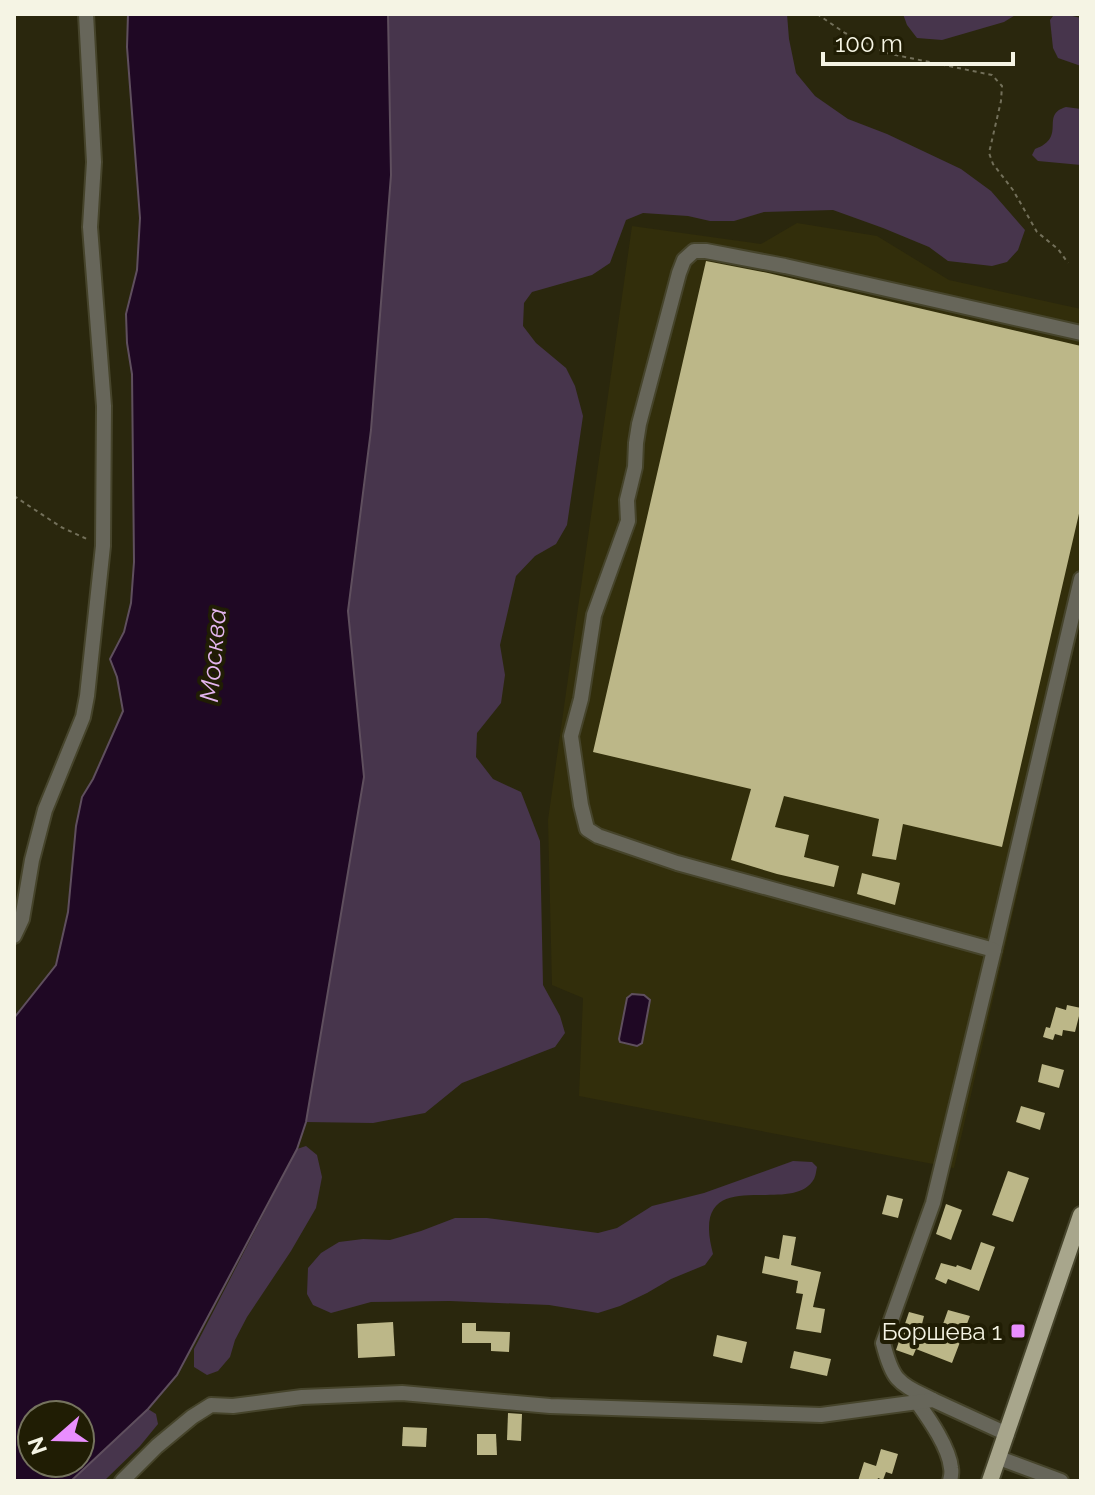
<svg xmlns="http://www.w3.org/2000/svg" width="1095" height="1495" viewBox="0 0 1095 1495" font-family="Raleway,sans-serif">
<rect width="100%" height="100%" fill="#2a270d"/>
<path fill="#322e0b" d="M797 223 877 236 949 280 1081 309V619L954 1168 579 1096 583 998 552 985 548 820 632 226 761 244Z"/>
<g fill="#47354c">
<path d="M388 14H787L789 39 796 73 815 96 848 119 887 134 961 169 991 191 1025 230 1018 250 1007 262 992 266 948 261 929 247 883 228 833 210 764 212 734 221H710L688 216 643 213 626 220 610 263 592 275 532 292 524 303 523 326 536 343 566 368 575 386 583 416 567 525 556 544 535 556 516 576 500 645 505 675 501 703 477 733 476 757 493 779 521 792 540 841 543 985 560 1016 565 1033 555 1047 462 1083 425 1113 373 1123 306 1122 364 777 348 611 371 430 391 176Z"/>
<path d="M903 14H1017L1004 22 942 40 917 38 907 25Z"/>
<path d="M1068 15 1081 18V66L1058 58 1053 48 1050 20 1053 16Z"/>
<path d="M1066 107 1081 109V165L1038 161 1032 155 1035 149C1068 137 1039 115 1066 107Z"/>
<path d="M306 1146 317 1155 322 1177 316 1208 291 1251 247 1317 235 1340 230 1357 218 1371 207 1375 194 1367V1349L297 1149Z"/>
<path d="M793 1161 812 1162 817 1167C816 1171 816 1175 814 1179 794 1215 708 1169 709 1229 709 1237 711 1246 713 1254L705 1265 671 1279 647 1293 620 1306 598 1313 549 1305 450 1301 371 1302 331 1313 313 1305 307 1294 308 1268 321 1253 339 1242 363 1239 390 1240 421 1231 455 1218H487L598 1233 617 1228 652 1206 704 1193Z"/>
<path d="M148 1409 156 1414 158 1424 140 1446 104 1481H71Z"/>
</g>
<g fill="#1f0824" stroke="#5f4f5e" stroke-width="2" fill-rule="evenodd">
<path d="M128 14H388L391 175 371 430 348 611 364 777 306 1122 297 1149 177 1375 148 1409 71 1481H14V1018L56 965 68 912 76 826 82 797 93 779 123 711 117 677 110 659 124 632 131 603 134 562 132 374 127 343 126 314 137 270 140 218 127 47ZM32 1415H80V1463H32Z"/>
<path d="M632 994 644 995 650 1000 642 1043 637 1046 620 1042 619 1039 627 998Z"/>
</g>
<g fill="#bcb788">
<path d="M706 261 768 273 1081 346V505L1002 847 903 824 896 860 872 856 879 819 784 796 775 827 809 835 804 857 839 866 834 887 777 874 731 860 751 789 593 752Z"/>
<path d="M862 873 900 883 895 905 857 894Z"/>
<path d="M1067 1005 1081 1008 1075 1032 1063 1030 1062 1036 1055 1034 1053 1040 1043 1037 1046 1027 1050 1028 1056 1007 1066 1010Z"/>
<path d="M1042 1064 1064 1070 1059 1088 1038 1082Z"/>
<path d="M1021 1106 1045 1113 1040 1130 1016 1122Z"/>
<path d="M1008 1171 1029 1178 1013 1222 992 1215Z"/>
<path d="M887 1195 903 1199 898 1218 882 1214Z"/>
<path d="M946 1204 962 1210 951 1240 936 1234Z"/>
<path d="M783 1235 796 1237 791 1265 821 1272 813 1307 825 1309 821 1333 796 1329 803 1294 796 1293 798 1281 762 1273 765 1256 779 1259Z"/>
<path d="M981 1242 995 1247 979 1291 948 1279 946 1284 935 1279 941 1263 956 1267 957 1265 971 1270Z"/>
<path d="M948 1310 970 1316 952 1363 916 1349 913 1356 896 1350 909 1312 924 1316 920 1332 938 1338Z"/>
<path d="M393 1322 395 1356 358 1358 357 1324Z"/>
<path d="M462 1323H476V1331L510 1332 509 1352 491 1351V1343H462Z"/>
<path d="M717 1335 747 1342 742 1363 713 1356Z"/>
<path d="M794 1351 831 1359 827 1376 790 1368Z"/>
<path d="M508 1413 522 1414 521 1441 507 1440Z"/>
<path d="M403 1427 427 1428 426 1447 402 1446Z"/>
<path d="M477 1434H496L497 1455H477Z"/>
<path d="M881 1449 898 1454 892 1474 886 1472 883 1480 878 1478 877 1481H858L864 1462 876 1466Z"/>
</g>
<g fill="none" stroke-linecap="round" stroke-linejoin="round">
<g stroke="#46442b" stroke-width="18">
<g id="minor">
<path d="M14 936 22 919 32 860 45 810 83 717 87 696 103 546 104 406 90 227 94 162 86 14"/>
<path d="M994 950 1081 579"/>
<path d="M933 1400C899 1383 893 1383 883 1343L933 1203 994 950 677 863 598 836 587 829 581 805 571 736 581 699 594 615 628 521 627 500 635 467 636 443 639 424 679 273 684 260 694 251H706L785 266 1081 333"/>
<path d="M917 1402C929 1419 949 1447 951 1468 952 1472 951 1477 950 1481"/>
<path d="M999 1458 1061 1481"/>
<path d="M122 1481 157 1446 192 1417 211 1405 233 1406 302 1397 402 1393 550 1406 821 1415 933 1400 1007 1434"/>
</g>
</g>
<g stroke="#46442b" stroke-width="20">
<path id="major" d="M990 1481 1081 1215"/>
</g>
<g stroke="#73705a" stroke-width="2" stroke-dasharray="4 4" stroke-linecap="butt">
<path d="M817 14 845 33 886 53 992 75 1002 86 1001 101 989 153 993 164 1013 190 1037 232 1058 249 1068 263"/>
<path d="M14 496 61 527 89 540"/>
</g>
<use href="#minor" stroke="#67665a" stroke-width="14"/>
<use href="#major" stroke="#a8a68c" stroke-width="16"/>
</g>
<rect fill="#e98efe" stroke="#201d04" stroke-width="3" x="1010" y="1323" width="16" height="16" rx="4"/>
<g text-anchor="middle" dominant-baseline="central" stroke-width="8" stroke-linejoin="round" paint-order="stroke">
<g font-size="24" fill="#f5f4e4" stroke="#201d04" text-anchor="end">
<text x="1002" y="1331">Боршева 1</text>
</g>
<g font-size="26" font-style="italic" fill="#e3b5ee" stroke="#201d04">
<text transform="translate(213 655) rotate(-85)">Москва</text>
</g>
</g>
<rect width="1095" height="1495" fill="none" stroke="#f5f4e4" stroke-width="32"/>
<g transform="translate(56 1439) rotate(250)"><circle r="38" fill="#201d04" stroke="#75735e" stroke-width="2"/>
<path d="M0-6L14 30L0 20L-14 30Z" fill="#e98efe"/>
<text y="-12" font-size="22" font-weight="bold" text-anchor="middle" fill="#f5f4e4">N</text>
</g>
<path d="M823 52v12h190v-12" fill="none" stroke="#f5f4e4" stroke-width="4"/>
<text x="835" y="52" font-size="24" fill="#f5f4e4" stroke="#201d04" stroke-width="6" paint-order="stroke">100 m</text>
</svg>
